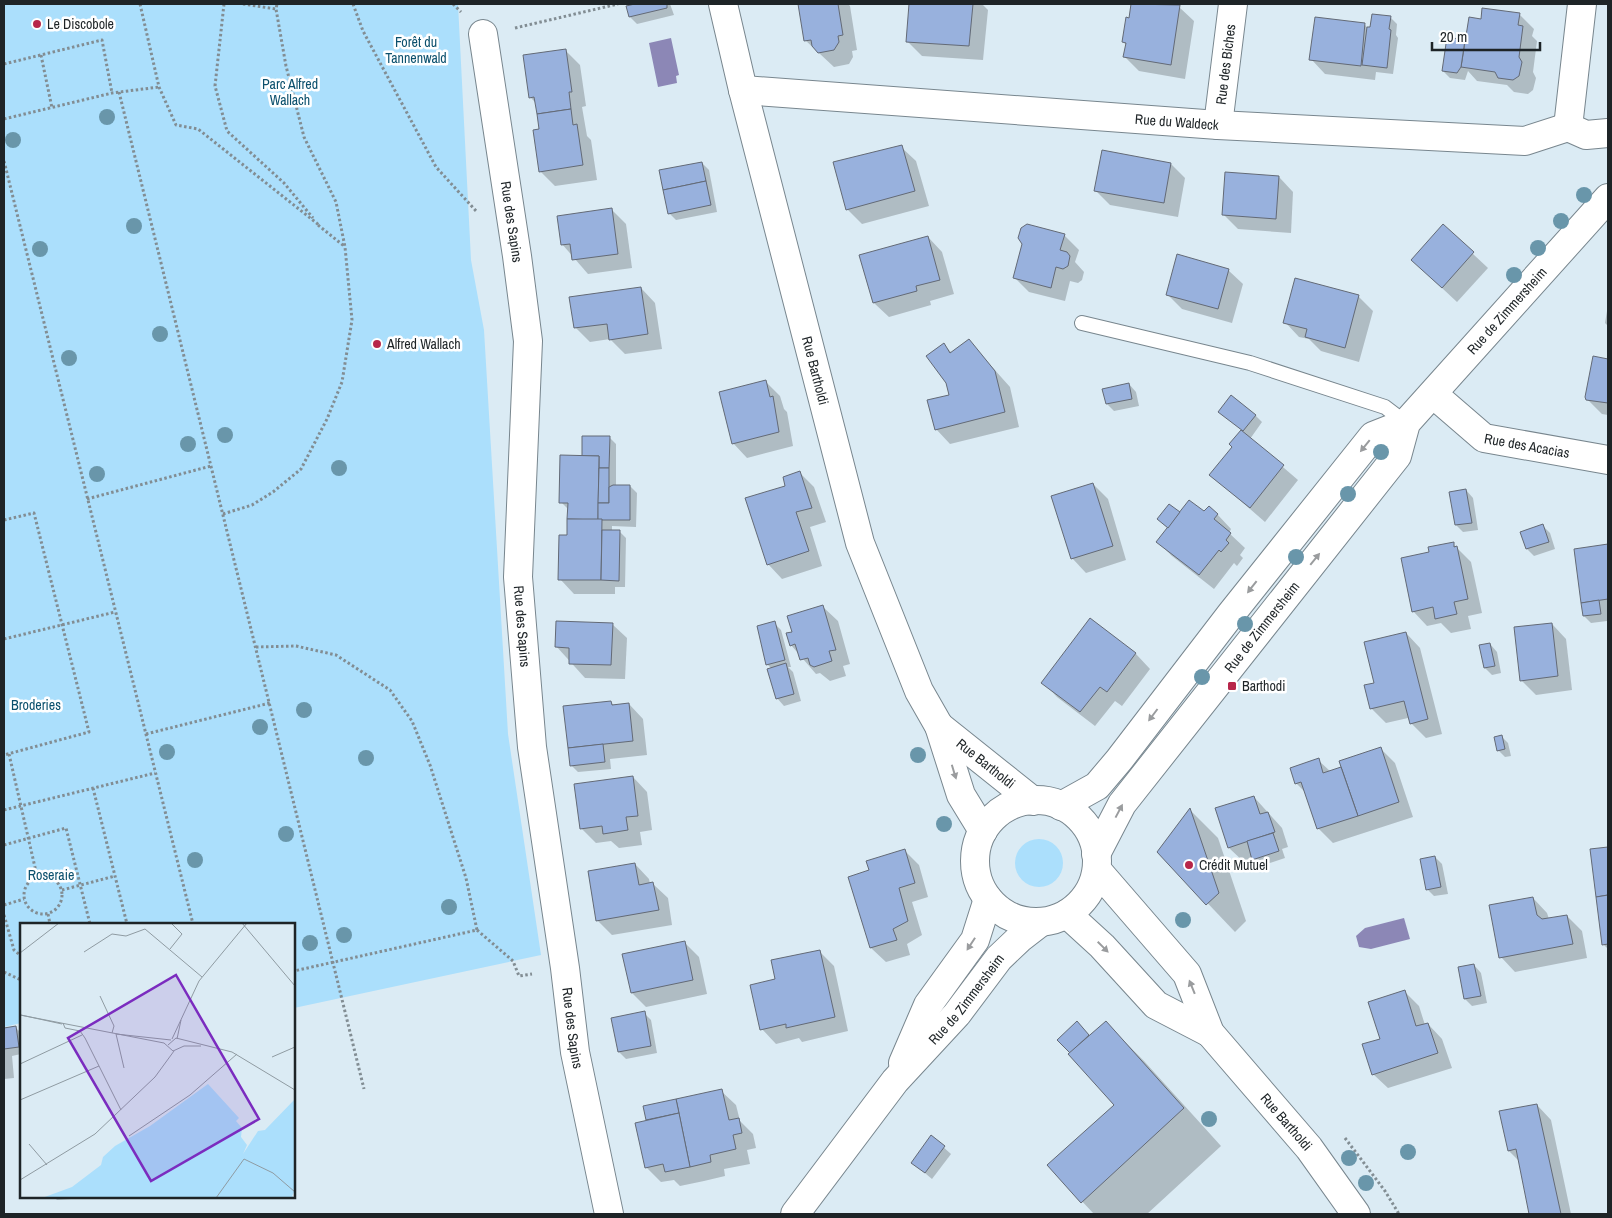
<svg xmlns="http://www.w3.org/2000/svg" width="1612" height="1218" viewBox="0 0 1612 1218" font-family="'Archivo Narrow',sans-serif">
<rect width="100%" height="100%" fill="#dbebf4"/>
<g fill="#abdffc">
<path d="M4 4H458L471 260 484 330 508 734 541 955 294 1008V924H21V1023L4 1027Z"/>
<circle cx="1039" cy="863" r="24"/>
</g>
<g fill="#8c87b6">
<path d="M671 38 679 75 676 76 677 83 658 87 649 43Z"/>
<path d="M1404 918 1410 939 1371 949 1359 947 1356 936 1365 928Z"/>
</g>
<g fill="#0003">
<path d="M640 4H670L674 15 637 24 630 17 628 7Z"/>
<path d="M800 4H848L850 6 857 50 852 51 853 57 849 64 834 67 805 40Z"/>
<path d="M910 4H982L988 10 983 60 922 56 907 41Z"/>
<path d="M1133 4 1179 7 1194 21 1185 79 1139 71 1125 57 1127 45 1123 42Z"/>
<path d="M1519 14 1534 29 1532 36 1537 41 1533 72 1536 78 1533 90 1528 94 1514 92 1507 85 1477 81 1468 71 1465 80 1450 78 1443 71 1482 20Z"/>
<path d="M1390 17 1397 24 1396 35 1398 38 1393 74 1376 72 1375 80 1325 74 1311 59 1316 19 1365 25 1368 28Z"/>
<path d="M566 51 580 65 586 106 582 107 587 136 591 140 597 180 555 186 540 171 541 130 537 104 530 97Z"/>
<path d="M901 147 916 161 929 206 862 224 848 210 834 163Z"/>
<path d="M702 163 709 170 717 212 676 220 669 213Z"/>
<path d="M1171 164 1185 178 1178 217 1110 205 1096 191Z"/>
<path d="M1279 177 1293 192 1291 233 1238 229 1224 215Z"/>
<path d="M611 209 626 224 632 268 588 274 562 244Z"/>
<path d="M1443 226 1488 268 1457 302 1427 274Z"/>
<path d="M1064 235 1079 250 1075 262 1084 272 1082 280 1078 283 1070 281 1065 301 1029 292 1015 278Z"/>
<path d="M928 237 942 252 954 294 930 301 931 305 889 317 874 303 861 256Z"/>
<path d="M1228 270 1243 284 1232 323 1182 309 1167 294Z"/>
<path d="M641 288 655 303 662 349 625 354 610 339 590 342 575 327Z"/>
<path d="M1358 296 1373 311 1359 362 1321 351 1309 339 1299 337 1285 322Z"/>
<path d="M1608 305V326L1605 323Z"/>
<path d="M968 340 1010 387 1019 427 950 444 936 429 951 396 944 345 952 353Z"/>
<path d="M1594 358 1608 360V415L1602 414 1587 399 1589 378H1591Z"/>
<path d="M766 382 780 396 784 409 787 412 793 446 747 458 733 443Z"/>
<path d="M1129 384 1136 392 1139 406 1114 411 1107 404Z"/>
<path d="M1255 415 1262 422 1250 439 1298 480 1265 522 1211 475 1234 447 1231 444 1242 430 1227 418Z"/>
<path d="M609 437 616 444V486H630L637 493 636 527 612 526V531H619L626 538 625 587H615V594H574L560 579 568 536 569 510 561 502 583 457Z"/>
<path d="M800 473 814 487 826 522 810 527 822 566 782 579 768 564 787 487Z"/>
<path d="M1093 484 1108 499 1126 560 1086 573 1072 558Z"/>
<path d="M1466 490 1473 498 1478 530 1463 532 1456 525Z"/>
<path d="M1205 513 1217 514 1231 529 1229 533 1245 548 1240 555 1243 558 1237 566 1234 563 1214 589 1172 556 1158 542 1168 528 1158 519 1180 514Z"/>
<path d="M1543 526 1550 533 1555 549 1534 556 1527 549Z"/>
<path d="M1453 544 1471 562 1482 613 1468 616 1471 629 1451 633 1441 623 1427 626 1413 611 1430 553Z"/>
<path d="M1608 546 1607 621 1591 623 1584 616 1575 550Z"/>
<path d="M823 607 838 621 850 664 843 666 846 676 830 681 820 673 816 674 791 645 793 633Z"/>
<path d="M1090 620 1136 654 1150 669 1122 706 1115 701 1095 726 1057 697 1043 682Z"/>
<path d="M774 623 781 630 791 667H788L793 672 801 701 784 706 777 698 772 669 767 664Z"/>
<path d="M612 624 627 638 625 679 585 678 556 646Z"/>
<path d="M1552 624 1566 639 1572 690 1536 695 1521 680Z"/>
<path d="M1406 633 1420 648 1442 734 1426 738 1411 723 1408 718 1386 723 1371 708 1375 684Z"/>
<path d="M1490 644 1497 652 1501 673 1492 675 1485 668Z"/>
<path d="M611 702 614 706 629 704 643 719 647 755 610 759 611 769 578 772 571 765Z"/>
<path d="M1501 736 1508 743 1511 756 1505 757 1498 750Z"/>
<path d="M1380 748 1395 763 1413 817 1333 843 1318 828 1306 793 1296 783 1318 760 1331 772 1343 768Z"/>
<path d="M633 777 647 792 652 830 640 832 642 845 619 848 611 841 596 843 581 828Z"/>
<path d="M1254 797 1282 828 1288 847 1282 849 1285 858 1261 866 1253 859 1244 862 1229 848 1217 809Z"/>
<path d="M1190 810 1218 838 1246 921 1235 932 1159 852Z"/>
<path d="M1608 848V949L1603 944 1592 850Z"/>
<path d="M904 850 919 865 928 897 912 902 922 935 907 944 910 955 886 962 871 948 850 877 871 871Z"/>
<path d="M1435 857 1442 864 1448 894 1434 896 1427 889Z"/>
<path d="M635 864 649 879 650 884H653L668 898 672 925 612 935 597 920Z"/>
<path d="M1533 898 1547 913 1549 919 1567 916 1582 931 1587 958 1515 972 1501 957Z"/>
<path d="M684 942 699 957 707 994 646 1007 632 993Z"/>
<path d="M819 951 834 966 848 1031 802 1042 799 1038 776 1044 762 1029 777 980Z"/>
<path d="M1474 965 1481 973 1487 1003 1472 1006 1465 999 1459 968Z"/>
<path d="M1404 991 1419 1006 1425 1025 1428 1024 1442 1039 1452 1068 1388 1088 1373 1074Z"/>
<path d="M644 1013 651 1020 657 1053 626 1059 619 1052Z"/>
<path d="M1106 1023 1144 1061 1221 1146 1147 1214H1094L1048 1165 1115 1105 1070 1055 1084 1030 1090 1037Z"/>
<path d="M16 1028 21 1033V1054L12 1056 14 1078 4 1079V1029Z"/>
<path d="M721 1091 736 1105 740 1121 753 1134 756 1148 747 1150 750 1164 724 1169 725 1176 704 1181 680 1186 674 1180 661 1182 646 1167 647 1119Z"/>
<path d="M1537 1105 1551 1120 1571 1214H1530L1519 1161 1509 1151Z"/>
<path d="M932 1137 951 1154 932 1179 913 1163Z"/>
<path d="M54 1197H100L57 1200Z"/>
</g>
<g fill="#98b1dd" stroke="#636a76">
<path d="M635 4H667V8L629 17 626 6Z"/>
<path d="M798 4H838L843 35 838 36 839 42 834 50 818 53 812 46 811 40 804 41Z"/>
<path d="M909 4H973L969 46 906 42Z"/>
<path d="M1131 4 1180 5 1171 65 1123 57 1126 43 1122 42 1126 17 1129 18Z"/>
<path d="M1482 8 1520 13 1518 25 1523 26 1519 57 1522 62 1519 76 1513 80 1498 78 1495 72 1461 67 1469 17 1481 19Z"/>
<path d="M1372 14 1391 16 1389 29 1391 30 1387 68 1362 65 1367 27H1370Z"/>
<path d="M1315 17 1365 23 1361 66 1309 60Z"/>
<path d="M1447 37 1465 40 1461 67 1457 73 1442 71Z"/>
<path d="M566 49 572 92H569L571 109 537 114 534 97 529 98 523 55Z"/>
<path d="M571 109 573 125 577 124 583 165 539 172 533 130 539 129 537 114Z"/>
<path d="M902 145 915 191 846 210 833 162Z"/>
<path d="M1102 150 1171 163 1164 203 1094 191Z"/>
<path d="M702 162 706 181 663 190 659 170Z"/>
<path d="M1225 172 1279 176 1276 219 1222 215Z"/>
<path d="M706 181 711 205 668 214 663 190Z"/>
<path d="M612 208 618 254 572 260 570 244 561 245 557 216Z"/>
<path d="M1027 224 1065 234 1060 250 1067 252 1070 256 1068 266 1063 269 1056 267 1051 288 1013 278 1022 244 1018 238 1021 228Z"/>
<path d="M1443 224 1474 252 1442 288 1411 260Z"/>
<path d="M928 236 940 280 916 286 917 291 873 303 859 255Z"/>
<path d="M1177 254 1229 269 1218 309 1166 295Z"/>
<path d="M1295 278 1359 295 1345 348 1305 337 1307 329 1283 323Z"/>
<path d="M641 287 648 334 609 340 607 324 574 328 569 297Z"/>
<path d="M969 339 995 371 1005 412 935 430 927 400 949 395 946 383 926 356 944 343 950 353Z"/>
<path d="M1593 356 1608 359V403L1586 400 1585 397Z"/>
<path d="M766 380 770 397 773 396 779 432 732 444 719 392Z"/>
<path d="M1129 383 1132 399 1106 404 1102 389Z"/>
<path d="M1231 395 1256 415 1243 431 1218 412Z"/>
<path d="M1241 430 1284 465 1250 508 1209 475 1232 447 1229 444Z"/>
<path d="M582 436H610L609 468H599V456H582Z"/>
<path d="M560 455 599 456 598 520 567 519 568 503H559Z"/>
<path d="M599 468H609V503H598Z"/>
<path d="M800 471 812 508 796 512 809 551 767 565 745 498 785 486 783 477Z"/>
<path d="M1093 483 1113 546 1071 559 1051 496Z"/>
<path d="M613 485H630V520H598V503H609V487Z"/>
<path d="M1466 489 1472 523 1455 525 1449 492Z"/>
<path d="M1189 500 1204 511 1209 506 1218 514 1214 519 1231 533 1226 540 1229 543 1221 552 1219 550 1199 575 1156 542Z"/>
<path d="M1169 504 1180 512 1168 528 1157 519Z"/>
<path d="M567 519H602L601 580H558L559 535H567Z"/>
<path d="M1543 524 1549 542 1526 549 1520 532Z"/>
<path d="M602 530H620L619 581 601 580Z"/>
<path d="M1454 542V547L1457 546 1468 599 1454 602 1457 614 1435 619 1433 607 1412 612 1401 558 1429 552 1428 547Z"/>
<path d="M1608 544V599L1581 603 1574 549Z"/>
<path d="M1599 600 1601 614 1583 616 1581 603Z"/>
<path d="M823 605 836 650 829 651 832 661 814 667 810 665 808 658 800 660 795 644 790 646 786 633 792 632 787 616Z"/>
<path d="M1090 618 1136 653 1107 692 1100 687 1080 712 1041 683Z"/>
<path d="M556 621 613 623 611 665 569 664V648L555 647Z"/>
<path d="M775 621 785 660 766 665 757 626Z"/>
<path d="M1552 623 1558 676 1520 681 1514 627Z"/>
<path d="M1406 632 1428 719 1410 724 1404 701 1370 709 1364 685 1374 683 1364 642Z"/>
<path d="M1490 643 1495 666 1484 668 1479 645Z"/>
<path d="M786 663 794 694 776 699 767 669Z"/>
<path d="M611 701 612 705 629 703 633 741 568 748 563 706Z"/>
<path d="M1502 735 1505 749 1497 751 1494 737Z"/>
<path d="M603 744 605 762 570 766 568 748Z"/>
<path d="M1381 747 1399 802 1358 816 1339 761Z"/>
<path d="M1319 758 1323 773 1341 767 1358 816 1317 829 1301 782 1295 784 1290 768Z"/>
<path d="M633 776 638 816 626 817 628 830 603 834 602 826 580 829 574 784Z"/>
<path d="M1254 796 1260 814 1268 812 1275 832 1228 848 1215 808Z"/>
<path d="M1190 808 1219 893 1206 905 1157 852Z"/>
<path d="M1273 833 1279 851 1252 860 1247 841Z"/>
<path d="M1608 847V895L1596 897 1590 849Z"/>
<path d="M905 849 915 883 899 888 908 921 893 929 897 940 870 948 848 877 869 870 866 861Z"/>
<path d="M1435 856 1441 887 1426 890 1420 859Z"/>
<path d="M635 863 639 885 653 882 659 910 596 921 588 871Z"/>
<path d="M1608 895V944L1602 945 1596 897Z"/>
<path d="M1533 897 1537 915 1542 919 1567 915 1573 944 1499 958 1489 905Z"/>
<path d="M685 941 693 980 631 993 622 954Z"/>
<path d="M820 950 835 1017 786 1028V1024L760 1030 750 985 775 979 771 960Z"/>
<path d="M1474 964 1481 996 1464 999 1458 967Z"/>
<path d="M1405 990 1416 1026 1428 1023 1438 1053 1372 1075 1362 1044 1380 1039 1368 1002Z"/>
<path d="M645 1011 651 1046 618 1052 611 1018Z"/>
<path d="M1077 1021 1089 1035 1070 1053 1057 1040Z"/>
<path d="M1106 1021 1184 1108 1081 1203 1047 1165 1114 1105 1068 1054Z"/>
<path d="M16 1026 19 1047 4 1049V1028Z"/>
<path d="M722 1089 729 1120 739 1118 742 1133 733 1135 736 1149 710 1155 711 1162 690 1167 676 1099Z"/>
<path d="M676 1099 679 1113 646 1120 643 1106Z"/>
<path d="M1537 1104 1561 1214H1529L1516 1149 1508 1151 1499 1111Z"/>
<path d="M679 1113 690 1167 665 1172 663 1164 645 1168 635 1123Z"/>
<path d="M931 1135 945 1146 925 1173 911 1163Z"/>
</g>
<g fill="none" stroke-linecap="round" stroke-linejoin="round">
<g stroke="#78868e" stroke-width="16">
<path id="service" d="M1082 323 1250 363 1385 407 1406 423"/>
</g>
<g stroke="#78868e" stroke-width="30">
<g id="minor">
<path id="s1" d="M723 4 743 90 860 543 919 691 939 726 961 795 983 831"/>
<path id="s2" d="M483 34 517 256 528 341 518 577 532 747 565 968 575 1052 609 1214"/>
<path id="s3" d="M743 90 1218 125 1525 141 1568 127 1586 135 1608 133"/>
<path id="s4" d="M1218 125 1233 4"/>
<path d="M1568 127 1582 4"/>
<path id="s5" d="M1433 394 1484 438 1608 460"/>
<path id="s6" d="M939 726 1033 801"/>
<path id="s7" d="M1097 870 1187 974 1210 1033 1309 1148 1356 1214"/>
<path d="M1067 914 1102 946 1156 1005 1210 1033"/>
</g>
</g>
<g stroke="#78868e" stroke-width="30">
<g id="secondary">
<circle cx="1036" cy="861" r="61"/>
<path d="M1061 806 1097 786 1119 760 1231 614 1373 436 1406 423"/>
<path id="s8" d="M1096 854 1122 804 1397 456 1406 423 1608 198"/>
<path d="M903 1063 928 1005 975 940 988 899"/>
<path id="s9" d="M795 1214 895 1081 957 1014 999 958 1019 939 1041 922"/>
</g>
</g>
<g stroke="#828d93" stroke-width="3" stroke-dasharray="2.5 2.5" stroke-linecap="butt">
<path d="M140 4 159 87 176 125 198 129 319 225"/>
<path d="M224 4 215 86 227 131 284 183 313 218"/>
<path d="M243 4 276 9"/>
<path d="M353 4 363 31 436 167 477 212"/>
<path d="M453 4 461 12"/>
<path d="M515 28 618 4"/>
<path d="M41 55 52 108"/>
<path d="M4 64 102 40 112 93"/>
<path d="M119 92 364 1089"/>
<path d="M4 119 112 93 159 87"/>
<path d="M4 161 193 924"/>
<path d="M318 225 344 246"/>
<path d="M87 499 211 466"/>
<path d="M223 514 252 505 273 492 301 469 327 419 342 382 352 320 345 247 336 202 304 137 286 66 276 9 277 4"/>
<path d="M4 520 34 513 89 732 4 755"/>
<path d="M4 639 115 612"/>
<path d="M256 647 296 646 336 655 390 690 412 721 430 765 466 878 477 930 294 971"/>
<path d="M146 734 270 703"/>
<path d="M9 754 37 876"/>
<path d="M93 788 127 924"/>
<path d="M4 810 155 773"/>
<path d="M4 845 66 828 90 924"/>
<circle cx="43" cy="895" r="19"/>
<path d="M62 890 115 876"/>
<path d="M4 905 24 899"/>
<path d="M48 914 50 924"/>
<path d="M4 915 14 950 21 956"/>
<path d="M477 930 513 961 519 976 532 974"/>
<path d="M4 972 21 980"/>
<path d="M1345 1138 1385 1191 1399 1214"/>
</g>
<use href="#service" stroke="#fff" stroke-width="14"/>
<use href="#minor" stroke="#fff" stroke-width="28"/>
<use href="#secondary" stroke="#fff" stroke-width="28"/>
</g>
<g fill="#6996aa">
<circle cx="107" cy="117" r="8"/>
<circle cx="13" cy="140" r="8"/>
<circle cx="1584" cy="195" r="8"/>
<circle cx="1561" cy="221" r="8"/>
<circle cx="134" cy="226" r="8"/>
<circle cx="1538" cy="248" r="8"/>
<circle cx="40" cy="249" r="8"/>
<circle cx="1514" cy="275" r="8"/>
<circle cx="160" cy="334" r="8"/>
<circle cx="69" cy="358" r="8"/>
<circle cx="225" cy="435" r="8"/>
<circle cx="188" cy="444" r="8"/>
<circle cx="1381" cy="452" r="8"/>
<circle cx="339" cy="468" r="8"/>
<circle cx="97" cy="474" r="8"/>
<circle cx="1348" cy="494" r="8"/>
<circle cx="1296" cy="557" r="8"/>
<circle cx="1245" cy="624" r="8"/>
<circle cx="1202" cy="677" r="8"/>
<circle cx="304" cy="710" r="8"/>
<circle cx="260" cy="727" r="8"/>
<circle cx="167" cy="752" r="8"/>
<circle cx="918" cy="755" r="8"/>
<circle cx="366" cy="758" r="8"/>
<circle cx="944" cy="824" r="8"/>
<circle cx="286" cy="834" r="8"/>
<circle cx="195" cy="860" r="8"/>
<circle cx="449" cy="907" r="8"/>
<circle cx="1183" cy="920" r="8"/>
<circle cx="344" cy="935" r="8"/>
<circle cx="310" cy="943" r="8"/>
<circle cx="1209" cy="1119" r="8"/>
<circle cx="1408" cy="1152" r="8"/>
<circle cx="1349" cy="1158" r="8"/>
<circle cx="1366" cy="1183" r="8"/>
</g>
<defs><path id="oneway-solid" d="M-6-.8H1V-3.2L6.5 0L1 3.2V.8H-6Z" transform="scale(1.25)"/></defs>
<g fill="#9a9c9e">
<use href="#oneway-solid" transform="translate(1365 446) rotate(129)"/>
<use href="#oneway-solid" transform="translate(1315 559) rotate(-51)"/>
<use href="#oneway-solid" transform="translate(1252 587) rotate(128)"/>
<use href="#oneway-solid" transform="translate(1153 715) rotate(127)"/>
<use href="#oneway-solid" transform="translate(954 772) rotate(73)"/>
<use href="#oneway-solid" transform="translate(1119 811) rotate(-62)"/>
<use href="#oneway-solid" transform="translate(971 944) rotate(123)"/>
<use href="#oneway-solid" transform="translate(1103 947) rotate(45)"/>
<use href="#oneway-solid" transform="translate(1192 987) rotate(-112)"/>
</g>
<g fill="#b7264a" stroke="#fff" stroke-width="2">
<circle cx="37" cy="24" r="5"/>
<circle cx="377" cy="344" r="5"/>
<rect x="1227" y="681" width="10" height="10" rx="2.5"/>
<circle cx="1189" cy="865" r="5"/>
</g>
<g text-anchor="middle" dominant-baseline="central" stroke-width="5" stroke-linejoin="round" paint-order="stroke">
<g font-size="14" fill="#1e2427" stroke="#fff" text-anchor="start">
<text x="47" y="24">Le Discobole</text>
<text x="387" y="344">Alfred Wallach</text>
<text x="1242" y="686">Barthodi</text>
<text x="1199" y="865">Crédit Mutuel</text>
</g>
<g font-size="14" fill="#0b506d" stroke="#fff">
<text x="416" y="42">Forêt du<tspan x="416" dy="16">Tannenwald</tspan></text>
<text x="290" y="84">Parc Alfred<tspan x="290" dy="16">Wallach</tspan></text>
<text x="36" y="705">Broderies</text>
<text x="51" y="875">Roseraie</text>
</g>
<g font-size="14" fill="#1e2427" stroke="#fff">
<text stroke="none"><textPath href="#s4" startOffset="61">Rue des Biches</textPath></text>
<text stroke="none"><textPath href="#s3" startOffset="435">Rue du Waldeck</textPath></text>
<text stroke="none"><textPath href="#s2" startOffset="190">Rue des Sapins</textPath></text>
<text stroke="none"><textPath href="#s8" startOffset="685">Rue de Zimmersheim</textPath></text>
<text stroke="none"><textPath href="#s1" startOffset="378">Rue Bartholdi</textPath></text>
<text stroke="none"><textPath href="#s5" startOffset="111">Rue des Acacias</textPath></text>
<text stroke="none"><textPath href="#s2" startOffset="596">Rue des Sapins</textPath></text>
<text stroke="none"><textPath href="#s8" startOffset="282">Rue de Zimmersheim</textPath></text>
<text stroke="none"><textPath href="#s6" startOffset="60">Rue Bartholdi</textPath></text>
<text stroke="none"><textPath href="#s9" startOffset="275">Rue de Zimmersheim</textPath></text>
<text stroke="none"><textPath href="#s2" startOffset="1001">Rue des Sapins</textPath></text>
<text stroke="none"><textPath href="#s7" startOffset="318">Rue Bartholdi</textPath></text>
</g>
</g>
<g transform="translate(20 923)">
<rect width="275" height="275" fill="#dbebf4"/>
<path d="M188 161 219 195 216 198 222 205 221 214 227 222 223 231 238 208 245 207 275 176V267L272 273 275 275H22L52 264 81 242 83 234 95 223 130 203Z" fill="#abdffc"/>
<path fill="none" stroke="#8f9ba2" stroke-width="1" d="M222 0 275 63M150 26 162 11 151 0M64 29 92 11 106 13 125 6 182 54M0 30 39 0M80 73 94 103 92 110M0 92 144 120 153 128 164 123H181M1 92 42 101M43 100 45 105 60 108 65 115 101 187M96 111 104 145M96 111 151 117M152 116 179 58 227 0M157 116 161 97M148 122 156 115 212 129 275 167M252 134 275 124M0 141 62 112M0 177 79 143M109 213 170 172 217 131M9 221 27 242M0 257 75 211 135 154 154 128M196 275 224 236 253 250 275 269"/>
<path fill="#7b2cbf" fill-opacity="0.15" stroke="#7b2cbf" stroke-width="2.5" d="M156 52 239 196 131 258 48 115Z"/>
<rect width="275" height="275" fill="none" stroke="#1e2427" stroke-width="2.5"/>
</g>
<rect width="1612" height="1218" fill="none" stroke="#1e2427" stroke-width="10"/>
<path d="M1432 42v8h108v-8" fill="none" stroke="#1e2427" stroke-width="2.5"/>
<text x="1440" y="42" font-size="15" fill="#1e2427" stroke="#ffffff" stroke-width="4" paint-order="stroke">20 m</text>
</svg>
